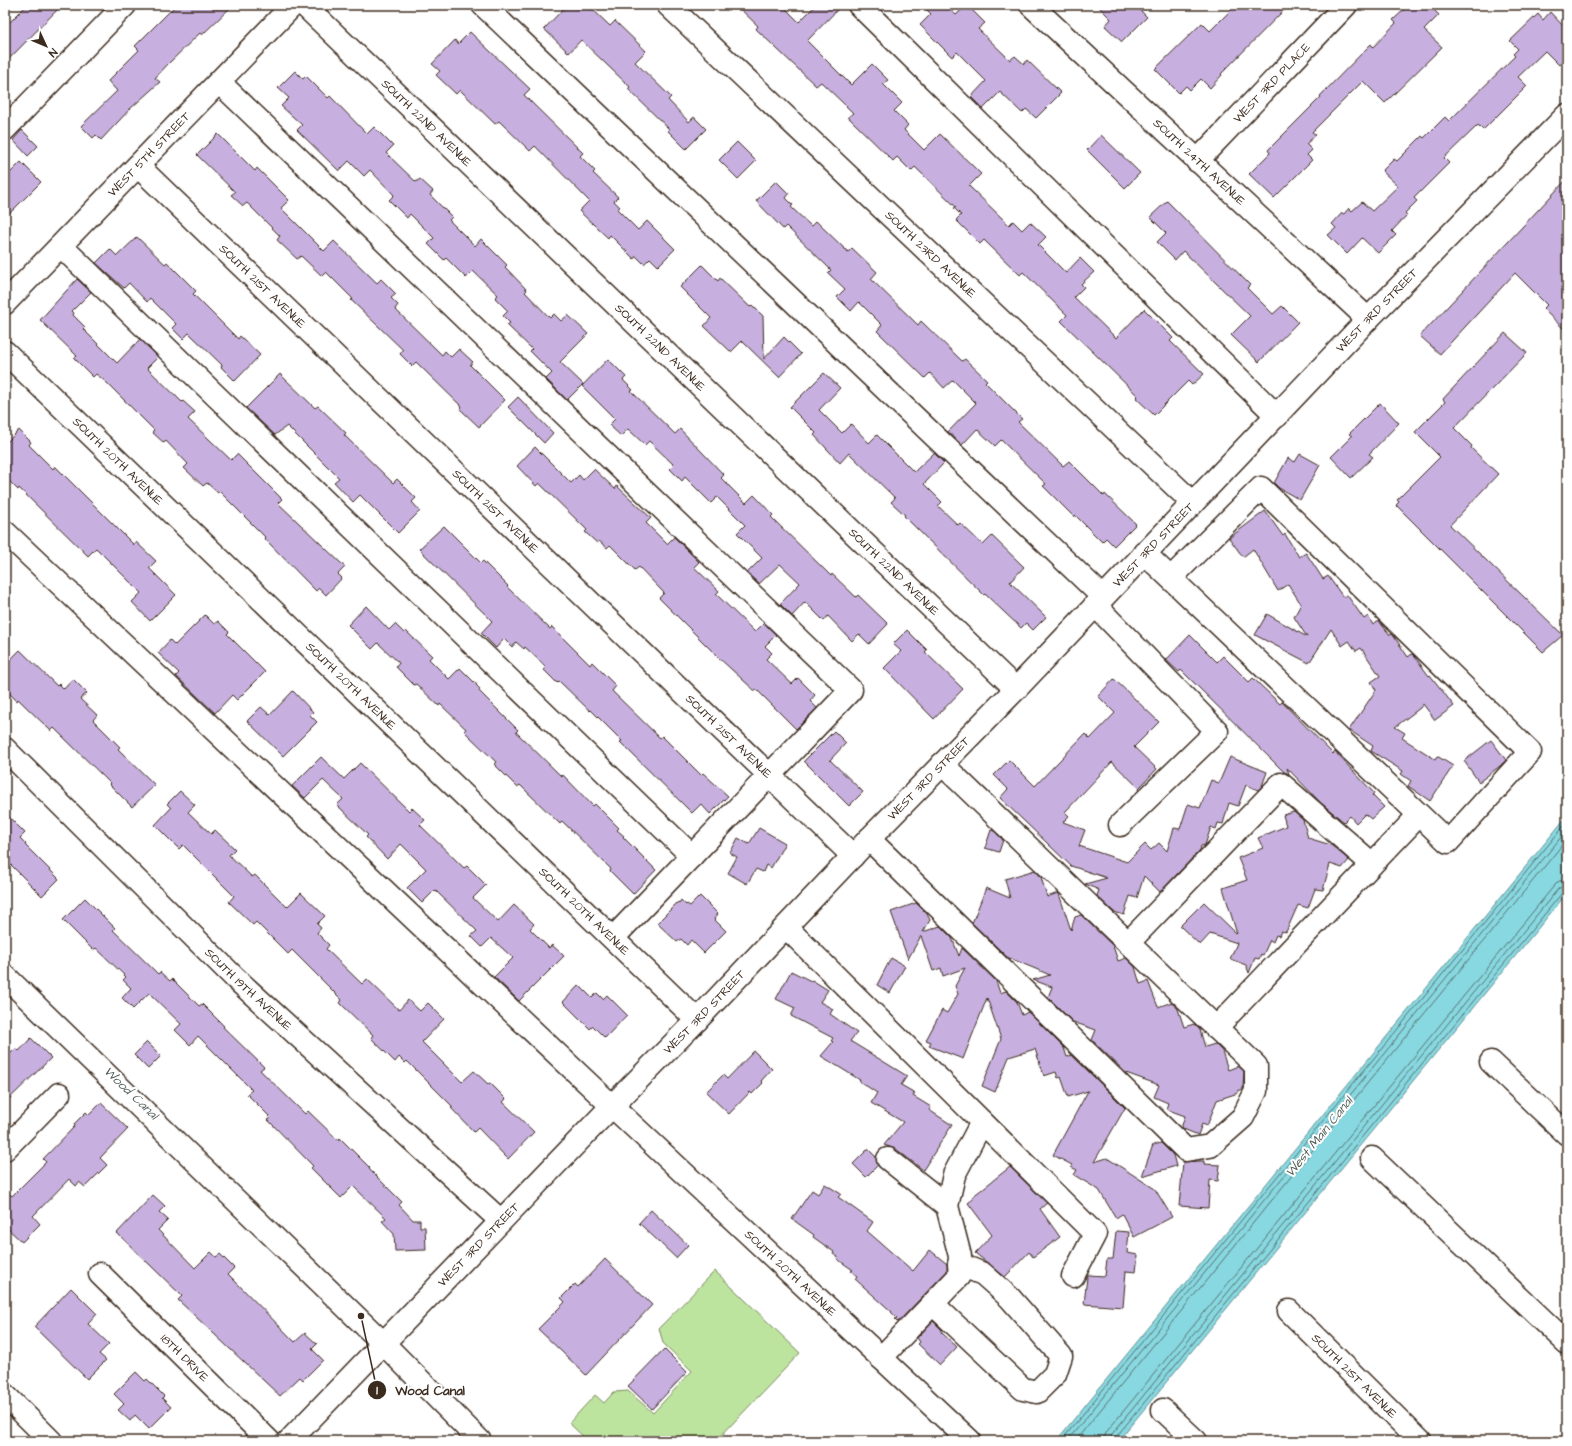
<svg xmlns="http://www.w3.org/2000/svg" width="1572" height="1446" viewBox="0 0 1572 1446" font-family="'Architects Daughter',sans-serif">
<rect width="100%" height="100%" fill="#fff"/>
<filter id="ink" filterUnits="userSpaceOnUse"><feTurbulence type="fractalNoise" baseFrequency=".025" numOctaves="2"/><feDisplacementMap in="SourceGraphic" scale="8" xChannelSelector="R" yChannelSelector="G"/><feConvolveMatrix kernelMatrix="1 2 1 2 8 2 1 2 1" color-interpolation-filters="sRGB"/></filter>
<g filter="url(#ink)">
<path fill="#bde49f" stroke="#7c875e" d="M715 1271 800 1353 716 1441H588L569 1423 595 1395 604 1403 614 1392 628 1391 653 1413 692 1371 663 1343 659 1328Z"/>
<path fill="#87d8e1" stroke="#699293" d="M1567 816V893L1118 1441H1056Z"/>
<g fill="none" stroke-linecap="round" stroke-linejoin="round">
<g stroke="#59706c" stroke-width="1">
<path d="M1061 1441 1567 822"/>
<path d="M1067 1441 1567 830"/>
<path d="M1075 1441 1567 839"/>
<path d="M1104 1441 1105 1435 1108 1430 1554 886 1559 881 1567 880"/>
<path d="M1110 1441 1112 1434 1558 889 1563 886H1567"/>
<path d="M1115 1441 1116 1437 1562 893 1567 891"/>
</g>
</g>
<g fill="#c7b0df" stroke="#3b2a1e">
<path d="M27 5H62L5 63V27Z"/>
<path d="M176 5H233L202 35 200 33 169 63 155 78 160 82 130 109 101 140 96 135 93 138 81 126 117 91 108 81 139 50 135 46Z"/>
<path d="M567 5H588L610 26 615 21 646 51 635 62 671 97 668 100 689 122 694 117 706 129 686 149 668 131 669 129 628 89 630 87 581 40 569 53 544 29Z"/>
<path d="M736 5H782L799 22 816 5H842L807 41 851 85 872 64 888 80 883 84 902 103 894 111 908 125 904 130 924 150 940 134 981 174 969 186 1009 225 1013 221 1022 230 1030 222 1046 237 1038 245 1066 273 1080 258 1094 272 1081 284 1084 287 1074 297 1116 338 1144 309 1173 338 1170 341 1204 374 1192 385 1188 381 1154 415 1136 398 1138 396 1061 321 1067 315 1023 272 1020 275 984 240 980 244 956 220 961 215 954 208 956 207 915 167 911 171 897 157 893 161 848 117 853 113 845 105 821 82 816 86 756 29 758 26Z"/>
<path d="M922 5H945L956 15 967 5 985 23 978 29 1010 60 1015 56 1024 64 1027 60 1061 93 1036 118 1026 109 1022 113 1000 92 983 109 971 97 986 81 957 52 952 57 920 25 931 14Z"/>
<path d="M1097 5H1135L1147 17 1122 42 1105 26 1111 19Z"/>
<path d="M1236 5H1289L1221 74 1222 75 1210 88 1201 79 1190 90 1186 86 1179 93 1155 69 1202 23 1210 31Z"/>
<path d="M1409 5H1429L1439 15 1424 30 1442 47 1385 103 1363 81 1312 132 1316 135 1306 144 1312 150 1307 155 1312 160 1274 198 1249 174 1270 153 1268 150 1321 97 1320 96 1371 44 1373 47 1396 23 1393 20Z"/>
<path d="M1550 12 1567 30V57L1559 65 1545 51 1518 77 1527 86 1483 130 1478 125 1444 158 1449 163 1414 198 1417 201 1405 213 1407 215 1392 231 1396 235 1378 253 1362 238 1347 254 1328 235 1336 228 1332 224 1342 213 1344 214 1349 208 1352 211 1362 202 1372 211 1398 186 1382 171 1394 159 1397 161 1422 136 1424 138 1445 117 1449 121 1515 56 1513 54 1518 49 1510 41 1538 14 1543 20Z"/>
<path d="M470 32 530 89 524 95 583 153 580 156 595 171 593 173 618 197 614 201 620 207 617 209 638 230 647 221 675 249 658 266 650 258 644 264 636 256 634 259 610 235 608 238 579 211 589 201 535 146 530 151 499 121 495 124 460 90 456 94 436 75 440 71 432 64 455 40 458 44Z"/>
<path d="M295 71 303 79 306 76 328 98 330 96 367 134 374 127 393 146 386 153 416 182 420 179 433 191 430 195 452 217 449 220 475 246 481 239 507 265 505 267 527 290 525 292 550 318 554 314 561 321 568 315 588 334 560 362 583 384 567 400 546 379 552 373 530 351 532 349 507 325 510 323 503 316 508 311 495 298 498 295 473 271 466 278 446 258 444 260 428 244 434 238 410 214 407 218 389 200 394 195 370 170 364 176 349 161 339 171 297 130 302 125 281 106 289 98 278 88Z"/>
<path d="M22 130 38 146 28 156 13 140Z"/>
<path d="M218 134 255 171 257 168 289 200 281 208 324 251 334 241 377 283 381 279 396 294 391 298 398 305 395 309 442 355 445 351 451 357 459 349 473 362 470 365 505 400 479 427 460 409 462 407 416 362 412 366 400 354 403 350 351 300 353 299 326 272 322 276 301 256 297 259 277 240 280 236 247 203 243 206 231 195 235 192 197 155Z"/>
<path d="M1101 135 1140 173 1125 188 1087 150Z"/>
<path d="M737 142 756 161 738 179 719 160Z"/>
<path d="M21 162 41 182 5 218V178Z"/>
<path d="M1567 179V332L1543 309 1547 305 1515 273 1440 354 1420 336Z"/>
<path d="M776 181 789 194 786 198 793 205 791 207 811 226 816 221 848 252 852 248 877 272 871 279 918 325 921 321 962 361 965 359 987 380 985 382 1022 419 1018 422 1063 466 1069 461 1104 496 1105 494 1136 524 1114 546 1106 538 1102 542 1075 515 1074 517 1043 486 1046 484 1001 440 995 446 977 429 962 445 948 432 976 403 953 380 944 388 930 373 925 378 877 331 882 325 859 302 851 311 837 297 845 289 828 273 831 270 786 226 783 229 756 201Z"/>
<path d="M1167 201 1250 285 1247 288 1273 314 1282 306 1298 322 1259 362 1231 335 1250 316 1183 251 1175 260 1157 242 1166 233 1150 217Z"/>
<path d="M137 237 165 264 167 262 196 291 193 294 238 339 240 336 260 355 235 381 221 367 222 365 189 333 183 339 172 328 176 324 150 298 147 302 129 283 124 288 96 263 110 249 117 256Z"/>
<path d="M702 265 718 281 720 278 750 307 752 305 763 316 764 359 784 337 801 354 779 377 742 341 731 352 704 326 711 318 680 287Z"/>
<path d="M77 279 91 292 72 311 74 313 73 315 85 327 83 329 117 363 140 339 158 357 147 368 182 402 183 401 195 412 188 419 231 460 237 454 282 499 278 503 345 567 338 574 342 578 326 595 319 588 316 591 264 538 265 537 219 491 218 493 207 483 203 486 184 468 188 464 166 441 164 443 152 432 154 430 106 382 96 374 93 377 74 358 77 356 40 320Z"/>
<path d="M1505 333 1527 353 1454 428 1472 446 1471 448 1498 474 1450 525 1563 635 1543 652 1396 505 1399 502 1397 500 1440 457 1415 432 1445 402 1443 399Z"/>
<path d="M608 359 626 377 623 380 633 390 631 391 675 434 680 429 724 475 721 478 746 503 754 495 773 515 771 517 831 576 832 574 856 597 858 595 888 624 869 644 859 634 852 641 828 616 824 621 805 602 792 616 780 604 800 583 780 564 759 584 747 573 762 558 737 533 745 525 717 497 711 503 685 477 682 481 670 469 674 465 649 441 645 445 628 429 621 436 609 425 615 419 582 386Z"/>
<path d="M824 373 840 388 819 410 842 433 851 424 869 443 877 435 914 472 934 453 944 463 924 484 942 502 938 506 958 525 960 523 983 545 992 536 1024 567 1010 582 1046 617 1033 630 1026 623 1021 628 985 594 984 595 904 516 905 515 891 502 895 498 849 453 840 463 814 435 816 433 790 407Z"/>
<path d="M280 374 315 408 318 406 346 433 344 435 393 483 397 479 416 498 412 502 420 511 398 533 360 495 353 502 334 482 339 478 287 426 275 435 246 408Z"/>
<path d="M518 397 553 433 544 443 508 407Z"/>
<path d="M1380 403 1399 423 1369 454 1373 457 1351 478 1331 457 1352 436 1349 434Z"/>
<path d="M19 430 31 442 29 445 53 469 55 466 134 545 136 542 156 561 149 568 176 595 150 621 132 602 141 593 96 548 88 556 19 488 18 490 5 477V444Z"/>
<path d="M535 447 571 483 579 475 583 480 594 469 615 489 617 486 651 518 646 523 667 544 674 537 699 562 694 567 719 591 716 594 755 632 764 623 776 635 765 646 772 653 766 659 792 684 798 678 815 695 810 701 817 708 796 729 756 689 755 691 719 658 659 598 664 593 639 567 635 570 610 545 607 548 599 541 597 543 585 532 587 530 539 483 536 486 517 466Z"/>
<path d="M1300 454 1320 465 1300 500 1279 488 1274 483 1288 458 1295 462Z"/>
<path d="M1265 511 1283 536 1285 534 1299 557 1306 553 1323 579 1328 576 1343 597 1347 595 1364 619 1368 616 1373 625 1379 621 1390 635 1392 634 1393 635 1408 657 1412 654 1415 657 1429 676 1430 675 1454 706 1435 720 1423 704 1420 708 1395 727 1405 733 1402 738 1435 759 1437 756 1453 766 1430 801 1408 786 1411 781 1401 774 1403 771 1371 751 1373 746 1349 730 1376 690 1371 682 1380 676 1361 648 1356 651 1349 641 1342 646 1331 629 1309 663 1255 635 1267 614 1307 637 1294 617 1301 604 1288 584 1278 591 1253 549 1243 557 1229 538Z"/>
<path d="M444 526 481 563 483 561 508 586 507 587 550 629 552 627 590 665 592 662 616 686 612 691 660 738 662 736 701 775 703 773 728 796 710 814 701 804 692 813 620 742 622 741 591 710 590 711 559 681 557 683 544 670 546 667 525 647 524 649 516 642 512 647 504 639 496 648 481 633 492 621 419 549Z"/>
<path d="M366 606 389 630 395 624 404 633 406 631 432 656 429 659 449 679 460 668 477 685H476L480 689 479 691 518 730 516 732 562 777 563 775 593 806 595 804 619 828 617 830 624 836 623 837 656 870 633 894 610 871 611 869 562 821 560 824 520 785 517 787 494 764 496 762 464 731 466 729 440 704 439 706 416 684 414 685 396 667 399 663 378 643 372 649 348 625Z"/>
<path d="M205 615 214 624 218 621 229 632 227 634 265 672 237 700 232 695 215 713 176 676 179 673 158 653 170 640 175 645Z"/>
<path d="M907 630 927 650 925 652 963 689 934 719 884 668 901 651 893 644Z"/>
<path d="M1190 635 1217 662 1223 656 1249 682 1253 678 1280 704 1282 702 1333 754 1335 752 1374 793 1372 795 1384 807 1371 819 1365 814 1356 823 1350 816 1344 822 1321 803 1287 768 1289 774 1284 772 1181 670 1179 672 1166 660Z"/>
<path d="M20 650 57 686 59 684 64 689 73 679 87 693 80 699 97 715 93 720 120 747 118 749 155 785 132 807 109 784 110 783 54 728 51 731 18 699 17 701 5 689V665Z"/>
<path d="M1114 679 1159 722 1134 747 1157 769 1139 788 1112 762 1065 812 1069 816 1063 822 1085 830 1079 846 1127 862 1145 844 1151 850 1159 843 1167 851 1174 828 1180 829 1188 804 1200 808 1211 780 1219 783 1230 757 1267 772 1262 786 1258 790 1246 785 1238 806 1229 803 1223 824 1218 823 1216 829 1211 827 1205 845 1201 846 1200 850 1160 892 1144 876 1137 898 1130 896 1124 915 1114 912 1097 896 1099 890 1085 884 1107 878 1071 866 1000 798 1008 789 994 775 1009 760 1035 786 1085 734 1090 739 1115 713 1098 696Z"/>
<path d="M293 691 313 712 310 715 317 722 283 756 247 721 261 707 270 715Z"/>
<path d="M834 731 846 743 830 760 863 792 849 806 804 761Z"/>
<path d="M1491 740 1506 760 1500 766 1479 782 1464 761Z"/>
<path d="M321 757 344 779 360 763 409 811 412 808 425 820 420 825 464 868 467 866 486 885 473 898 498 922 514 905 534 924 530 929 549 948 552 945 564 956 519 1001 494 977 513 958 491 938 482 947 471 936 477 931 435 890 422 903 407 888 426 869 401 844 387 859 366 837 368 835 337 805 343 799 323 780 305 798 292 786Z"/>
<path d="M180 791 195 805 188 812 211 834 215 830 235 849 229 855 252 877 255 875 287 907 301 893 325 916 317 924 321 928 317 933 329 945 326 949 362 984 367 979 399 1010 408 1000 420 1011 428 1003 444 1019 422 1042 462 1082 474 1071 488 1084 490 1083 506 1099 503 1102 534 1132 508 1159 478 1128 474 1132 451 1108 453 1107 407 1061 405 1063 399 1057 395 1062 371 1038 373 1035 340 1003 342 1000 292 950 288 954 256 922 253 925 229 902 234 896 183 845 179 849 155 825 171 808 167 804Z"/>
<path d="M1294 812 1303 820 1308 838 1331 845 1349 860 1342 868 1330 864 1323 890 1315 889 1308 908 1298 905 1286 932 1281 931 1279 936 1276 935 1273 942 1270 940 1263 955 1261 954 1259 959 1255 958 1249 973 1246 965 1230 959 1237 943 1210 934 1200 945 1180 926 1204 902 1237 934 1223 888 1247 880 1238 858 1263 848 1258 838 1286 826 1283 815Z"/>
<path d="M5 813 25 833 20 838 26 844 25 845 59 879 42 896 5 859Z"/>
<path d="M759 828 785 843 771 868 766 865 763 872 756 869 747 884 728 873 737 857 730 853 738 838 749 844Z"/>
<path d="M991 830 994 831 1003 840 999 852 985 848Z"/>
<path d="M1035 870 1041 877 1047 897 1058 893 1059 894 1071 930 1075 917 1081 915 1113 946 1118 961 1126 958 1135 967 1140 984 1148 981 1158 1007 1172 1002 1178 1009 1184 1027 1194 1024 1200 1030 1205 1047 1215 1044 1222 1051 1228 1070 1238 1066 1244 1071 1243 1089 1238 1091V1093L1217 1100 1207 1126 1202 1124 1198 1135 1181 1128 1185 1116 1166 1109 1168 1103 1154 1097 1159 1085 1126 1073 1092 1040 1096 1030 1073 1022 1048 997 1052 987 1033 980 1050 975 1007 957 972 923 986 888 1010 898 1005 879Z"/>
<path d="M700 896 718 914 714 919 726 931 704 953 691 940 687 945 681 939 677 942 657 923 678 902 679 903 681 900 686 905 687 904 690 906Z"/>
<path d="M85 898 115 928 113 930 158 974 160 972 170 981 172 979 199 1006 202 1004 224 1026 223 1027 264 1067 260 1070 305 1114 308 1111 338 1140 340 1138 370 1168 369 1169 402 1202 399 1205 413 1220H420V1227H425L426 1250 395 1251 394 1234 382 1221 386 1218 353 1186 341 1198 311 1168 313 1166 268 1120 271 1118 247 1094 252 1090 198 1036 190 1045 175 1030 181 1024 149 993 133 1009 122 998 131 988 123 980 126 977 96 948 93 950 63 920Z"/>
<path d="M916 903 927 914 930 920 923 932 940 926 952 938 959 956 962 948 996 981 1000 993 1006 991 1017 1002 1022 1015 1028 1012 1064 1048 1067 1057 1072 1055 1125 1108 1094 1162 1107 1158 1155 1189 1172 1217 1134 1237 1122 1214 1116 1218 1099 1190 1074 1175 1077 1170 1071 1167 1072 1165 1053 1155 1088 1091 1068 1097 1061 1077 1058 1078 1056 1072 1044 1076 1035 1049 1009 1057 995 1092 982 1086 1001 1039 987 998 963 1059 929 1046 931 1042 926 1040 942 1010 947 1013 958 994 955 986 965 968 943 976 941 968 933 971 921 936 908 959 891 912Z"/>
<path d="M891 958 905 966 890 993 877 985Z"/>
<path d="M791 971 811 981 812 980 828 990 820 1002 833 1009 830 1014 857 1033 850 1041 907 1076 901 1085 915 1093 913 1096 931 1107 929 1110 952 1125 923 1170 896 1149 884 1145 903 1122 871 1103 877 1093 859 1081 860 1080 821 1056 833 1042 831 1041 833 1038 791 1016 795 1008 776 999Z"/>
<path d="M579 985 592 998 597 993 603 999 607 995 627 1015 605 1038 593 1026 590 1029 563 1002Z"/>
<path d="M31 1038 51 1058 5 1103V1059L16 1048 19 1051Z"/>
<path d="M147 1042 161 1056 148 1069 134 1055Z"/>
<path d="M754 1051 772 1069 761 1081 763 1083 752 1094 750 1092 729 1114 706 1092 723 1075 727 1079Z"/>
<path d="M101 1103 128 1129 100 1158 107 1165 85 1187 79 1182 76 1186 69 1179 33 1216 40 1224 22 1242 5 1226V1190L12 1196 46 1162 43 1159 75 1126 74 1124 86 1112 89 1115Z"/>
<path d="M1161 1143 1173 1155 1176 1166 1142 1176 1153 1145Z"/>
<path d="M868 1149 876 1157 878 1165 866 1177 853 1164Z"/>
<path d="M1198 1161H1204V1164L1220 1165 1218 1181 1210 1180 1208 1208 1179 1206 1183 1162Z"/>
<path d="M1010 1167 1047 1203 1040 1209 1060 1237 1033 1257 1029 1252 1005 1277 975 1253 992 1235 968 1203 973 1199 972 1197Z"/>
<path d="M825 1184 841 1194 838 1197 873 1222 867 1231 913 1271 930 1250 947 1264V1271L898 1322 895 1319 897 1318 891 1312H892L855 1279 857 1276 851 1271 853 1270 837 1259 838 1257 833 1254 834 1252 813 1237 814 1235 792 1219 812 1190 818 1194Z"/>
<path d="M153 1195 165 1206 159 1212 168 1220 158 1230 195 1268 211 1252 216 1257 220 1254 234 1268 228 1274 295 1342 305 1333 317 1344 312 1349 323 1360 303 1380 300 1377 280 1396 178 1300 182 1296 117 1233Z"/>
<path d="M651 1210 688 1245 676 1258 639 1223Z"/>
<path d="M1116 1231 1129 1232 1127 1253 1138 1255 1136 1272 1126 1271 1123 1307 1084 1304 1087 1277 1088 1275 1105 1276 1107 1259H1113Z"/>
<path d="M605 1259 652 1305 586 1375 538 1329 565 1302 561 1298 575 1284 578 1287Z"/>
<path d="M71 1288 97 1314 88 1324 109 1344 99 1354 106 1360 87 1379 34 1327Z"/>
<path d="M933 1321 942 1330 941 1332 957 1347 940 1365 918 1344 920 1342 917 1338Z"/>
<path d="M664 1349 687 1372 652 1409 628 1386Z"/>
<path d="M136 1372 145 1381 147 1379 164 1396 162 1398 171 1407 149 1429 135 1415 130 1421 118 1410 124 1404 114 1394Z"/>
</g>
<g fill="none" stroke-linecap="round" stroke-linejoin="round">
<g stroke="#3b2a1e" stroke-width="25">
<g id="minor">
<path id="s1" d="M304 5 1016 689"/>
<path d="M483 5 1103 597"/>
<path id="s2" d="M668 5 1193 503"/>
<path d="M859 5 1277 416"/>
<path id="s3" d="M1031 5 1368 319"/>
<path d="M219 82 851 690 613 938"/>
<path d="M5 129 125 5"/>
<path id="s4" d="M1197 161 1346 5"/>
<path id="s5" d="M138 166 853 856"/>
<path d="M61 246 692 856"/>
<path id="s6" d="M5 303 293 5"/>
<path id="s7" d="M5 352 697 1020"/>
<path id="s8" d="M5 532 612 1106 970 1441"/>
<path d="M1144 553 1448 842 1530 752 1261 488 1171 578"/>
<path d="M1095 605 1217 731 1120 825"/>
<path id="s9" d="M5 749 235 978 501 1221"/>
<path d="M869 839 1186 1150 1210 1146 1243 1117 1256 1091V1066L942 764"/>
<path d="M786 927 1095 1234 1073 1276"/>
<path d="M1128 943 1281 784 1372 864"/>
<path d="M5 976 384 1344 480 1441"/>
<path d="M1216 1028 1419 815"/>
<path d="M1491 1062 1567 1134"/>
<path d="M5 1149 59 1094"/>
<path d="M1372 1158 1567 1343"/>
<path d="M888 1159 947 1206"/>
<path id="s10" d="M100 1274 269 1441"/>
<path d="M933 1304 1023 1389 1037 1392 1055 1374 1061 1356 1010 1298 983 1274 959 1264"/>
<path id="s11" d="M1289 1311 1420 1441"/>
<path d="M881 1358 959 1276 960 1256 947 1206 954 1175 982 1122"/>
<path d="M5 1395 51 1441"/>
<path d="M1163 1410 1196 1441"/>
<path id="s12" d="M289 1441 612 1106 697 1020 869 839 1016 689 1368 319 1567 115"/>
</g>
</g>
<use href="#minor" stroke="#fff" stroke-width="22"/>
</g>
</g>
<g text-anchor="middle" dominant-baseline="central" stroke-width="4" stroke-linejoin="round" paint-order="stroke">
<g font-size="12" fill="#3b2a1e" stroke="#fff">
<text stroke="none"><textPath href="#s4" startOffset="108">WEST 3RD PLACE</textPath></text>
<text stroke="none"><textPath href="#s1" startOffset="170">SOUTH 22ND AVENUE</textPath></text>
<text stroke="none"><textPath href="#s6" startOffset="207">WEST 5TH STREET</textPath></text>
<text stroke="none"><textPath href="#s3" startOffset="230">SOUTH 24TH AVENUE</textPath></text>
<text stroke="none"><textPath href="#s2" startOffset="362">SOUTH 23RD AVENUE</textPath></text>
<text stroke="none"><textPath href="#s5" startOffset="173">SOUTH 21ST AVENUE</textPath></text>
<text stroke="none"><textPath href="#s12" startOffset="1569">WEST 3RD STREET</textPath></text>
<text stroke="none"><textPath href="#s1" startOffset="494">SOUTH 22ND AVENUE</textPath></text>
<text stroke="none"><textPath href="#s7" startOffset="157">SOUTH 20TH AVENUE</textPath></text>
<text stroke="none"><textPath href="#s5" startOffset="497">SOUTH 21ST AVENUE</textPath></text>
<text stroke="none"><textPath href="#s12" startOffset="1245">WEST 3RD STREET</textPath></text>
<text stroke="none"><textPath href="#s1" startOffset="818">SOUTH 22ND AVENUE</textPath></text>
<text stroke="none"><textPath href="#s7" startOffset="481">SOUTH 20TH AVENUE</textPath></text>
<text stroke="none"><textPath href="#s5" startOffset="821">SOUTH 21ST AVENUE</textPath></text>
<text stroke="none"><textPath href="#s12" startOffset="921">WEST 3RD STREET</textPath></text>
<text stroke="none"><textPath href="#s7" startOffset="805">SOUTH 20TH AVENUE</textPath></text>
<text stroke="none"><textPath href="#s9" startOffset="342">SOUTH 19TH AVENUE</textPath></text>
<text stroke="none"><textPath href="#s12" startOffset="597">WEST 3RD STREET</textPath></text>
<text stroke="none"><textPath href="#s12" startOffset="273">WEST 3RD STREET</textPath></text>
<text stroke="none"><textPath href="#s8" startOffset="1080">SOUTH 20TH AVENUE</textPath></text>
<text stroke="none"><textPath href="#s10" startOffset="119">18TH DRIVE</textPath></text>
<text stroke="none"><textPath href="#s11" startOffset="92">SOUTH 21ST AVENUE</textPath></text>
</g>
<g font-size="13" font-style="italic" fill="#525e58" stroke="#fff">
<text transform="translate(131 1093) rotate(44)">Wood Canal</text>
<text transform="translate(1319 1137) rotate(-51)">West Main Canal</text>
</g>
</g>
<path fill="none" stroke="#3b2a1e" stroke-width="1.5" d="M361 1316L377 1390"/>
<g fill="#3b2a1e" stroke="#fff" stroke-width="1.5">
<circle cx="361" cy="1316" r="4"/>
<circle cx="377" cy="1390" r="10"/>
</g>
<g font-size="12" text-anchor="middle" font-weight="bold" fill="#fff">
<text x="377" y="1394">1</text>
</g>
<g font-size="13" text-anchor="middle" font-weight="bold" fill="#3b2a1e" stroke="#fff" stroke-width="4" stroke-linejoin="round" paint-order="stroke">
<text x="430" y="1395">Wood Canal</text>
</g>
<rect width="1572" height="1446" fill="none" stroke="#fff" stroke-width="20"/>
<rect x="10" y="10" width="1552" height="1426" fill="none" stroke="#3b2a1e" stroke-width="1.5" filter="url(#ink)"/>
<g transform="translate(46 46) rotate(134)" stroke="#ffffff" stroke-width="3" paint-order="stroke">
<path d="M0-3L7 15L0 10L-7 15Z" fill="#3b2a1e"/>
<text y="-6" font-size="11" font-weight="bold" text-anchor="middle" fill="#3b2a1e">N</text>
</g>
</svg>
